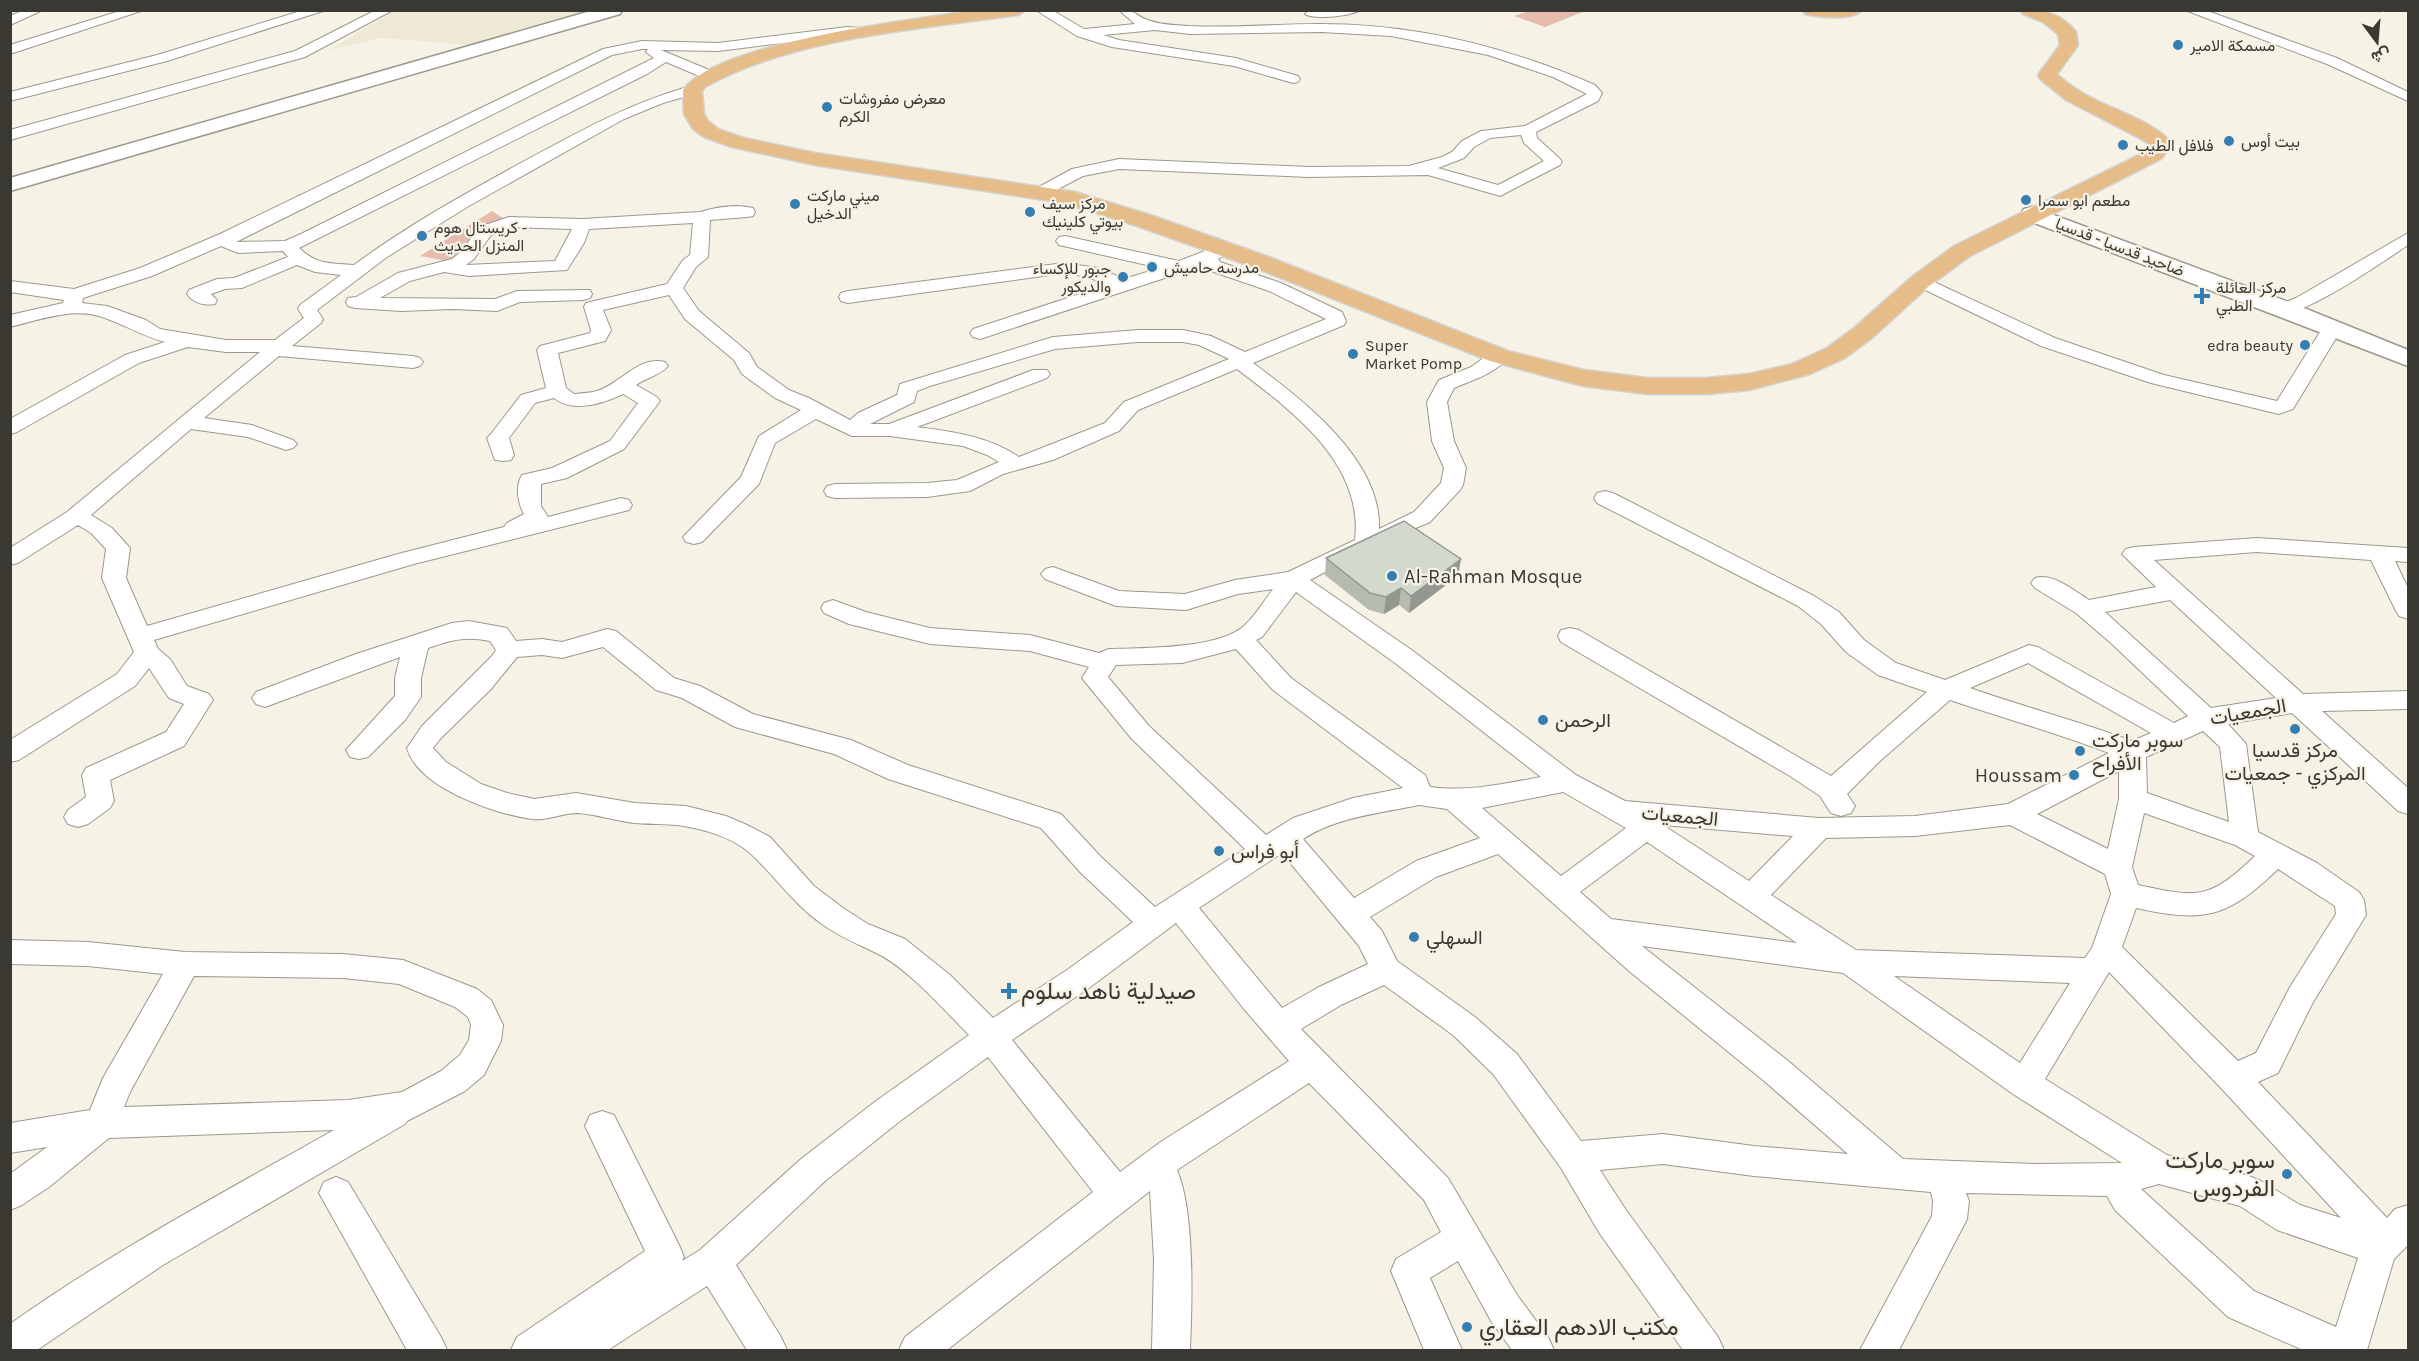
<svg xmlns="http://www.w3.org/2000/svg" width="2419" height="1361" viewBox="0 0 2419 1361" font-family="Karla,Vazirmatn,sans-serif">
<rect width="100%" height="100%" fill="#f6f3e6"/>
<path fill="#eee9d5" d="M396 10H586V11L471 45 381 38 329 50Z"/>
<g fill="#e6bcae">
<path d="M1529 11 1584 10 1585 11 1545 27 1514 16Z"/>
<path d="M492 211 509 222 493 228 458 263 420 256Z"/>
</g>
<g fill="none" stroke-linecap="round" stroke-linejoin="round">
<g stroke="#9b988d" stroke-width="2">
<g id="street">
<path d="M24 10H43L10 25V16Z"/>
<path d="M123 10H144L10 54V45Z"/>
<path d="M304 10H326L167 61 10 101V92L157 55Z"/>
<path d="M376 10H393L305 57 10 140V130L295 51Z"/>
<path d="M1036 10H1052L1084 29 1135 24 1119 10C1138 10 1133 15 1148 20 1160 25 1175 25 1188 26 1232 28 1277 24 1321 24 1416 24 1508 47 1595 85L1602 93 1598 101 1536 132 1537 138 1560 159 1562 162 1560 165 1500 196 1428 175 1309 177 1119 169 1083 176 1043 197 1037 196 1035 192 1037 188 1072 169 1119 159 1309 167 1409 166 1442 157 1452 152 1462 141 1481 131 1525 126 1587 94 1553 77 1488 55 1391 36 1322 32 1190 34 1155 30 1103 35 1119 40 1236 58 1298 76 1300 79 1298 82 1293 83 1234 66 1112 47 1077 36ZM1521 135 1524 143 1544 161 1498 185 1438 168 1464 158 1474 147 1490 138Z"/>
<path d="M1310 10H1360C1352 16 1313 20 1305 14Z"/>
<path d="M2185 10H2205L2337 58 2408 92V101L2327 64Z"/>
<path d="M847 27 861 28 868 32 861 36 847 35 718 51 661 50 714 72 716 75 714 78H704L666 62 647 74 299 248C317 265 330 263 354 265 405 227 461 196 517 165 575 134 623 106 687 87L692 86 699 90 697 93 663 103 624 119 467 207 387 257 317 310 323 319 321 323 292 346 413 356 420 358 423 362 420 366 413 368 279 356 204 418 252 425 293 440 297 444 293 448 286 450 248 437 191 429 91 515 112 528 130 548 126 578 147 626 398 554 504 527 507 523 524 514C518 504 515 486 522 475L552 468 610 441 638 403 623 394C602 404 573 413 554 398L535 403 509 438 514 455 511 460 503 461 495 460 487 438 491 434 521 395 546 388 537 350 540 346 590 333 591 330 584 307 586 303 667 284 683 260 690 255 693 223 589 229 584 243 567 270 469 276 444 272 410 281 380 298 495 299 517 291 590 290 592 294 590 298 583 300 520 302 497 311 452 309 401 311 355 308 348 306 346 302 348 298 356 297 398 273 452 259 462 251 479 227 509 217 582 219 700 212C716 207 736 204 753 208L755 212 753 216 747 217 710 220 708 257 696 267 683 288 699 311 749 353 757 367 789 390 809 398 850 420 858 413 897 395 900 384 1053 337 1138 330H1183L1211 336 1245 352 1326 319 1269 291 1208 270 1204 265 980 339 973 337 970 333 973 329 1107 285 1088 277 1064 273 848 303 841 301 839 297 841 293 848 291 1064 263 1098 268 1124 279 1160 268 1059 245 1056 241 1059 237 1065 236 1179 261 1215 247H1227L1230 251 1218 259 1220 262 1281 283 1342 312 1346 321 1344 325 1253 363C1302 399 1382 460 1379 529L1414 512 1441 483 1444 468 1432 441 1427 402 1439 380 1471 367 1492 352H1506L1509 356C1497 373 1473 380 1454 388L1447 402 1454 441 1466 468 1463 485 1460 490 1430 522 1376 545 1310 580 1413 651 1576 775 1625 801 1819 818 1915 816 2008 804 2109 753C2057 733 2003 718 1950 700L1881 760 1847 794 1855 806 1851 813 1841 816 1831 813 1820 796 1790 776 1561 642 1558 636 1561 630 1570 628 1579 630 1831 776 1927 692 1878 675 1846 652 1821 624 1798 606 1597 503 1594 498 1597 493 1605 491 1613 493 1814 596 1839 612 1864 640 1896 663 1945 680 2029 645 2038 647 2174 723 2188 716 2112 644 2076 613 2035 588 2031 583 2035 578C2053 573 2073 590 2089 600L2156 587 2122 554 2126 549 2134 547 2257 538 2408 548V562L2395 561 2408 588V619L2399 616 2396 611 2371 560 2257 552 2154 560 2303 694 2408 691V709L2322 711 2408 788V814L2398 811 2292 713 2228 724 2246 744 2258 832 2317 863 2359 892 2364 900 2366 915 2312 1004 2278 1073 2258 1082 2387 1218 2395 1209 2408 1205V1245L2394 1259 2367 1350H2303L2228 1317 2115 1210 2107 1196 1966 1193 1969 1201 1967 1219 1899 1350H1860L1932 1216 1933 1201 1931 1192 1754 1176 1663 1164 1600 1170 1626 1210 1718 1337 1724 1350H1683L1600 1234 1561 1168 1493 1074 1453 1035 1384 985 1341 1005 1301 1029 1448 1178 1517 1295 1548 1337 1554 1350H1512L1491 1321 1458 1261 1430 1278 1462 1350H1424L1391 1271 1396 1259 1441 1232 1424 1200 1309 1083 1177 1170C1195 1212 1192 1303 1190 1350H1152L1154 1260 1150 1191 947 1350H899L905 1337 1093 1192 988 1057 900 1121 825 1181 736 1265 781 1337 787 1350H747L707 1286 608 1350H511L517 1337 645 1251 585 1126 590 1115 602 1111 614 1115 679 1245 684 1257 682 1261 700 1250 801 1159 876 1101 969 1035C945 1011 911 972 882 956 861 945 841 938 822 924 793 904 776 877 751 854 735 839 710 831 689 827 672 823 653 825 635 823 616 821 596 814 577 813 562 813 547 821 532 819 495 814 418 788 407 748L422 726 492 656 496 650 490 641C464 636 452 640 428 648L421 678V697L405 720 368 757 359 759 350 757 346 750 395 696V678L400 657 265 707 256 704 252 698 256 692 356 654 452 623 469 621 507 628 516 641 542 639 562 642 607 629 616 631 674 678 700 686 753 714 851 740 908 765 1061 814 1100 856 1155 907 1245 849 1131 738 1082 678 1089 667 1030 651 930 644 849 624 824 613 821 608 824 603 833 600 866 612 930 628 1030 635 1099 653 1109 649C1144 648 1218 649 1244 626 1255 616 1264 601 1273 589L1238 594 1186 610 1116 606 1045 579 1041 574 1045 569 1053 567 1119 591 1185 594 1235 580 1288 572 1355 540C1364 463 1291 410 1237 369L1138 410 1119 431 1053 460 1003 474 970 491 927 497 835 498 827 496 824 491 827 486 835 484 927 483 957 480 999 462 987 455 963 446 890 436H852L816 419 775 443 759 484 702 542 694 544 686 542 683 537 741 477 759 436 801 410 775 398 742 374 734 360 685 319 669 295 603 310 611 330 605 341 558 353 566 388 574 394C582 393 590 393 597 391 620 384 639 355 665 362L668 366C661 375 646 378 636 385L657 397 660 401 624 449 567 478 541 484V506L548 517 621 498 629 500 632 505 629 510 414 564 154 640 158 649 170 659 187 686 209 694 213 700 184 746 110 780 114 801 110 808 88 824 78 827 68 824 64 817 68 810 86 797 82 775 86 768 166 732 184 704 169 698 149 668 135 686 19 760 10 762V740L117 674 134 652 102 578 106 549 91 533 78 525 18 563 10 565V548L67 512 260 352H226L188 347 139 363 17 432 10 434V419L125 355 165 342C142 336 122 323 99 316 70 308 39 320 10 327V315L63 303 64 300 10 292V281L74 289 140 268 220 234 603 49 642 41 718 43ZM642 49H648L646 52 654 58 303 233 285 241 236 242 612 55ZM511 227 572 229 555 261 466 265 474 259 491 235ZM221 246 238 253 283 251 288 257 234 278 217 279 189 290 187 294C193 303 205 306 215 304L217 300 211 294 225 289 242 288 297 265 315 272 341 275 300 305 298 309 304 318 275 340H226L160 329 146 320 107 306 82 303 83 298 152 276ZM1138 342H1183L1199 345 1229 359 1124 402 1105 423 1019 457C988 436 954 432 917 427L1047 378 1050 374 1047 370H1033L889 424H870L914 402 917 391 930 386 1055 349ZM1296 592 1395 663 1541 777C1503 784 1468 792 1430 787L1425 775 1291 678 1256 640 1262 637ZM2170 600 2276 698 2211 708 2105 612ZM603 647 656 690 682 698 735 727 834 754 888 779 1041 828 1080 872 1133 922 1067 970 993 1018 950 975 905 939 868 924 843 908 814 886 770 837 747 825 726 816 686 806 635 803 576 793 534 799 507 793 481 784 446 762 433 748 440 739 491 689 517 657 542 655 562 658ZM1236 649 1273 690 1403 788 1353 798 1293 818 1266 835 1149 726 1108 677 1116 665 1182 663ZM2028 663 2151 733 2132 741C2079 721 2024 707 1970 688ZM2203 731 2220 747 2229 822 2147 793 2146 757ZM2119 771V799L2108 849 2037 814ZM1563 792 1626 828 1561 876 1482 808ZM1419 805 1447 809 1480 838 1416 861 1354 898 1303 839C1336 817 1381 813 1419 805ZM2144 813 2235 845 2255 856C2209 900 2199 898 2138 885L2132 867ZM1663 825 1793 836 1749 881ZM2010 825 2105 874 2111 894 2092 948 2085 958 1856 950 1771 895 1826 838 1915 836ZM1647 842 1797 943 1611 919 1580 892ZM1282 853 1359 946 1368 964 1319 987 1282 1008 1199 908ZM1498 854 1629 971 1763 1080 1848 1154 1754 1146 1663 1134 1581 1141 1517 1054 1475 1017 1397 961 1382 931 1370 917 1436 877ZM2278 869 2335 906 2336 914 2290 987 2256 1053 2238 1061 2122 947 2136 908C2205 923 2227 918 2278 869ZM1176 923 1244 1009 1289 1061 1162 1141 1120 1172 1012 1040 1089 988ZM1642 946 1843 973 2013 1094 2122 1163 2036 1164 1903 1159 1787 1060ZM2109 972 2221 1088 2341 1218 2300 1205 2261 1181 2249 1176 2167 1155 2045 1079ZM1894 976 2070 983 2020 1063ZM2159 1184 2240 1206 2277 1230 2358 1258 2336 1327 2254 1291 2141 1189Z"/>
<path d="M2408 233V245C2385 260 2302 319 2278 313L2276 309 2278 305 2296 298Z"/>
<path d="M1921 276 2055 338 2164 375 2277 401 2325 324H2339L2342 328 2293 409 2279 414 2151 383 2041 346 1915 285 1912 281 1915 277Z"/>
<path d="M10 940 88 942 185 952 343 954 403 960 477 989 491 1000 503 1025 501 1041 484 1075 465 1091 407 1121 405 1124 163 1265 37 1350H10V1324C113 1251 224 1192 334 1130L109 1138 49 1187 22 1205 10 1210V1174L47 1147 10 1153V1123L90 1110 103 1078 163 974 88 966 10 964ZM194 976 343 978 399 984 455 1007 468 1017 471 1025 469 1040 460 1055 441 1071 402 1092 348 1100 124 1107 130 1092Z"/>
<path d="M336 1177 348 1182 441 1337 447 1350H407L319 1193 324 1182Z"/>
</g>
</g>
<g stroke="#9b988d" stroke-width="3">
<g id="secondary">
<path d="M594 10H622L620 14 10 191V178Z"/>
<path d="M2032 207 2294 304 2408 350V366L2024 219 2021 214 2024 209Z"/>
</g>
</g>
<g stroke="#d3d3d2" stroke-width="3">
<g id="primary">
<path d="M978 10H1026L1018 15C919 29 792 38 705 87L702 91 704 114 708 121 718 129 744 138 815 153 1075 192 1150 215 1269 257 1508 351 1584 370 1648 378H1707L1749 374 1792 364 1827 348 1854 328 1913 276 1954 246 2147 151 2151 145 2141 139 2066 100 2040 79 2038 75 2060 45 2058 34 2043 22 2023 14 2021 10C2043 10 2061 13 2076 32L2078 45 2057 74C2069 85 2081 93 2096 100 2117 111 2158 124 2172 144L2161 159 1970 256 1929 286 1872 338 1845 358 1810 374 1749 390 1707 394H1648L1583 386 1490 361 1253 267 1134 225 1064 203 815 165 732 147 704 137 693 129 684 114 683 90C716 42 917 19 978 10Z"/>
<path d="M1803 10H1862C1853 21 1818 17 1805 14Z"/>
</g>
</g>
<use href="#street" fill="#fff" fill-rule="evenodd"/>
<use href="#secondary" fill="#fff" fill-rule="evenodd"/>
<use href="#primary" fill="#e6bc89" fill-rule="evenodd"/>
</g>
<path fill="#b6bbb0" d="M1326 558 1458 576 1409 613 1399 605 1384 614 1369 610 1325 575Z"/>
<g fill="#949890">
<path d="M1461 559 1458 576 1409 613 1411 596Z"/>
<path d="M1401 588 1399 605 1384 614 1386 597Z"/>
</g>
<path fill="#d4d9cd" stroke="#949890" stroke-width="1.5" d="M1404 521 1461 559 1411 596 1401 588 1386 597 1370 593 1326 558Z"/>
<g fill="#357eb2" stroke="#f6f3e6" stroke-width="2">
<circle cx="2178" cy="45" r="6"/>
<circle cx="827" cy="107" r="6"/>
<circle cx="2229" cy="141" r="6"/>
<circle cx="2123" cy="145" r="6"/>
<circle cx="2026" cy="200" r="6"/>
<circle cx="795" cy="204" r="6"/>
<circle cx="1030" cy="212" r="6"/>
<circle cx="422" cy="236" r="6"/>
<circle cx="1152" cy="267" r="6"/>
<circle cx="1123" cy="277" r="6"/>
<path d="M2199 287h6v6h6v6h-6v6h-6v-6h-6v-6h6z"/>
<circle cx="2305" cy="345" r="6"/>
<circle cx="1353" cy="354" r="6"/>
<circle cx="1392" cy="576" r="6"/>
<circle cx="1543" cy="720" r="6"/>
<circle cx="2295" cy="729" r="6"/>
<circle cx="2080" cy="751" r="6"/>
<circle cx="2074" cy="775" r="6"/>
<circle cx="1219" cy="851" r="6"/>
<circle cx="1414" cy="937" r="6"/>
<path d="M1006 982h6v6h6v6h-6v6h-6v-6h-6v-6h6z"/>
<circle cx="2287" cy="1174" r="6"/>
<circle cx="1467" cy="1327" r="6"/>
</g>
<g text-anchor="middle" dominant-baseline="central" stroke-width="4.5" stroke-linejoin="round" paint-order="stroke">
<g font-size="16" fill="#393833" stroke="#f6f3e6" text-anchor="start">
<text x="2190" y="45">مسمكة الامير</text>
<text x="839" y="98">معرض مفروشات<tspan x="839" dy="18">الكرم</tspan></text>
<text x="2241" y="141">بيت أوس</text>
<text x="2135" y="145">فلافل الطيب</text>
<text x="807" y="195">ميني ماركت<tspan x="807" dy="18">الدخيل</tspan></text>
<text x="2038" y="200">مطعم ابو سمرا</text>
<text x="1042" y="203">مركز سيف<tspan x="1042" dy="18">بيوتي كلينيك</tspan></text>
<text x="434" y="227">كريستال هوم -<tspan x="434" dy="18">المنزل الحديث</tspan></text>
<text x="1164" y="267">مدرسه حاميش</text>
<text x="1111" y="268" text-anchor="end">جبور للإكساء<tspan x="1111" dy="18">والديكور</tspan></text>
<text x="2216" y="287">مركز العائلة<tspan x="2216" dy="18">الطبي</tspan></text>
<text x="1365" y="345">Super<tspan x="1365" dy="18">Market Pomp</tspan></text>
<text x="2293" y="345" text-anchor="end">edra beauty</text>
</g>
<g font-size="16" fill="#393833" stroke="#f6f3e6">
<text transform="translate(2120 247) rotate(21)">ضاحيد قدسيا - قدسيا</text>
</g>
<g font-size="20" fill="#393833" stroke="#f6f3e6" text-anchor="start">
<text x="1404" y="576">Al-Rahman Mosque</text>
<text x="1555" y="720">الرحمن</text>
<text x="2092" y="740">سوبر ماركت<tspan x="2092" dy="23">الأفراح</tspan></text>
<text x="2295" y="750" text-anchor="middle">مركز قدسيا<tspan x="2295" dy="23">المركزي - جمعيات</tspan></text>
<text x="2062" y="775" text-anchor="end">Houssam</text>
<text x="1231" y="851">أبو فراس</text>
<text x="1426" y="937">السهلي</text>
</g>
<g font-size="20" fill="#393833" stroke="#f6f3e6">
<text transform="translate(2248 712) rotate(-10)">الجمعيات</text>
<text transform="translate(1680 816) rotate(5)">الجمعيات</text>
</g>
<g font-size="24" fill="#393833" stroke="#f6f3e6" text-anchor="start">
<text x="1021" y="991">صيدلية ناهد سلوم</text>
<text x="2275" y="1160" text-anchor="end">سوبر ماركت<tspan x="2275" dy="28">الفردوس</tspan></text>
<text x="1479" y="1327">مكتب الادهم العقاري</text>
</g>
</g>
<rect width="2419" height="1361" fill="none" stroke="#393833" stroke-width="24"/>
<g transform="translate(2377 42) rotate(164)" stroke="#f6f3e6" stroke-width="4.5" paint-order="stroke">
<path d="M0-4.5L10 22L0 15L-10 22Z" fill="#393833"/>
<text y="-9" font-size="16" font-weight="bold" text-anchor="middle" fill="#393833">ش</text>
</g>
</svg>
